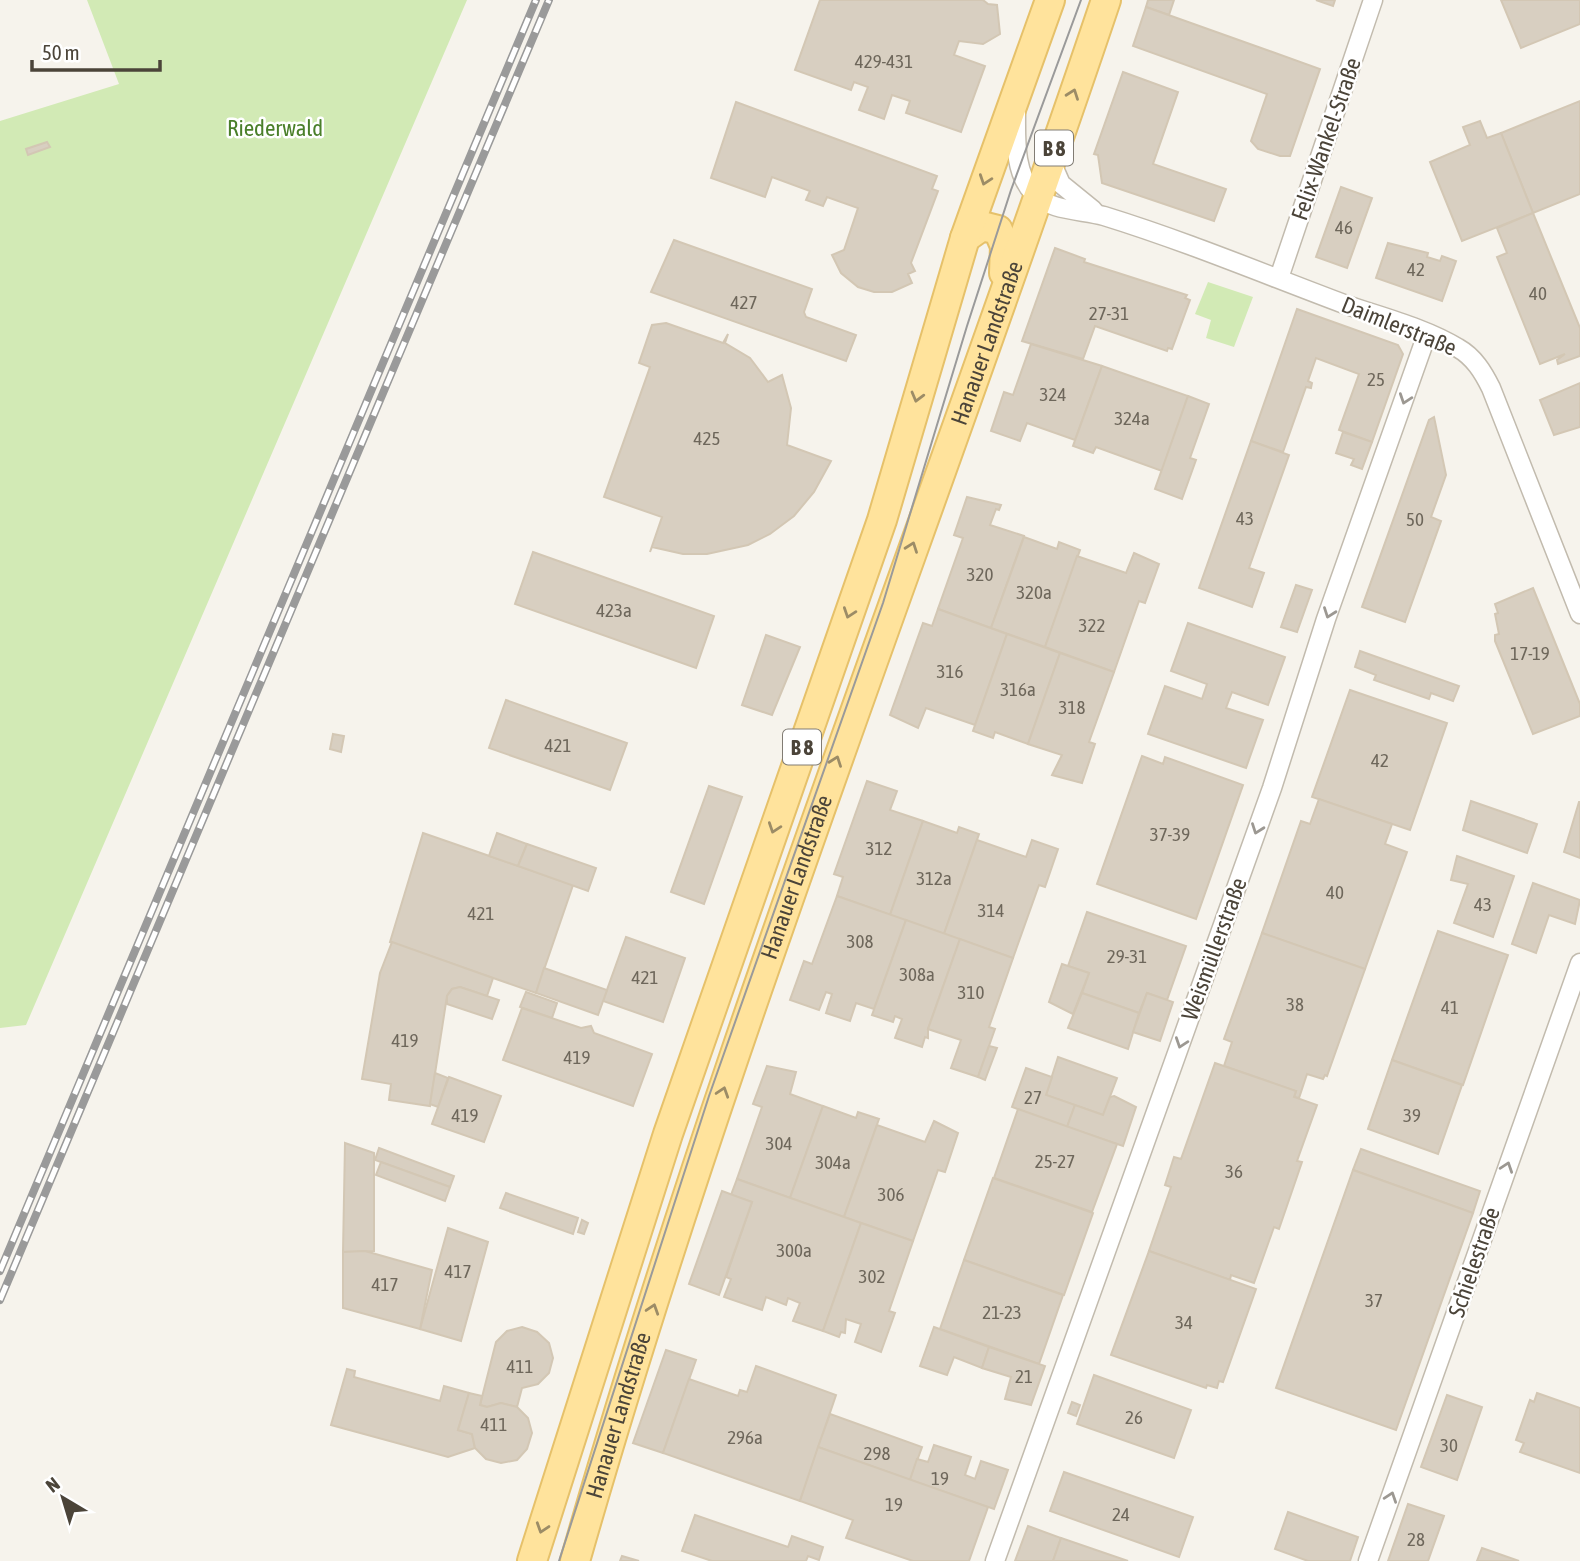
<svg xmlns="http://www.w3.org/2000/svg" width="1580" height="1561" viewBox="0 0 1580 1561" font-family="'Asap Condensed',sans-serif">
<rect width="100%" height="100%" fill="#f6f3ec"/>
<g fill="#d2eab5">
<path d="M87 0H467L26 1025 0 1028V121L119 84Z"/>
<path d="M1208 282 1253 297 1234 347 1206 338 1211 320 1195 314Z"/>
</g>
<g fill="#d8cfc1" stroke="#d3c7b4" stroke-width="2">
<path d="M820 0H983L988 4 997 5 1000 34 983 44 959 41 954 55 985 66 961 132 906 113 910 101 892 95 884 119 859 110 868 87 854 82 851 90 795 70Z"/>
<path d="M1148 0H1174L1169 15 1146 7Z"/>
<path d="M1316 0H1335L1333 6Z"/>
<path d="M1501 0H1580V24L1521 48Z"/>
<path d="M1146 7 1320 69 1290 156H1280L1258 149 1251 141 1267 94 1133 46Z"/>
<path d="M1123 72 1178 92 1153 164 1226 189 1214 221 1102 183 1098 155 1094 154Z"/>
<path d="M1580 101V194L1533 213 1501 133Z"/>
<path d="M736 102 937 176 932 189 938 191 911 263 915 271 908 274 912 283 892 292H874L858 287 841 273 832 255 844 250 858 208 827 197 823 206 806 200 810 191 772 177 765 197 711 178Z"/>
<path d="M1480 121 1487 138 1501 133 1533 213 1462 241 1430 162 1470 145 1463 127Z"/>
<path d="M47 142 50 147 28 155 26 149Z"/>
<path d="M1341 187 1372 198 1347 268 1316 257Z"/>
<path d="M1533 213 1580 328V356L1558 364 1557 360 1565 354 1540 364 1497 257 1507 253 1497 228Z"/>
<path d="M674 240 812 289 804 312 806 317 856 335 846 361 651 292Z"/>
<path d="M1388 243 1428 253 1427 257 1440 261 1442 256 1456 261 1442 301 1376 278Z"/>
<path d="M1055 248 1085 259 1084 262 1187 295 1185 298 1190 300 1172 349 1168 348 1167 351 1095 326 1083 359 1022 341Z"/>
<path d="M1297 309 1398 345 1403 354 1372 442 1339 430 1359 374 1316 358 1308 381 1312 383 1311 388 1306 387 1283 452 1251 441Z"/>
<path d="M666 323 723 343 728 334 725 343 750 358 768 382 782 375 791 408 787 445 831 461 814 492 794 516 770 534 748 545 707 554H683L652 547 650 552 662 517 604 497 650 367 639 363 652 325Z"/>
<path d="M1031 344 1102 366 1075 440 1027 423 1020 441 991 431 1004 392 1013 395Z"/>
<path d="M1102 366 1188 396 1162 471 1096 447 1093 453 1073 446Z"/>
<path d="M1580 383V427L1554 435 1540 400Z"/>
<path d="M1188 396 1209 404 1190 458 1196 460 1182 499 1155 489Z"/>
<path d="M1434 417 1446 475 1431 517 1441 521 1405 622 1362 607 1429 420Z"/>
<path d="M1343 432 1372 442 1362 469 1351 465 1354 459 1336 453Z"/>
<path d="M1251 441 1289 455 1249 568 1264 573 1252 607 1199 588Z"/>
<path d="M967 497 1001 505 999 510 996 509 990 525 1024 536 991 628 938 609 963 538 954 535Z"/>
<path d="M1024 537 1057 549 1059 542 1080 550 1045 647 991 628Z"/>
<path d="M533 552 714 616 696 668 515 604Z"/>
<path d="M1134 553 1159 564 1145 603 1139 601 1114 672 1045 647 1077 556 1126 573Z"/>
<path d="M1296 585 1312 590 1297 632 1281 627Z"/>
<path d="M1533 588 1580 704V716L1533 734 1495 641V635L1499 634 1495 614 1498 613 1495 604Z"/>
<path d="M938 609 1007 634 975 725 926 708 918 728 890 715 923 623 932 626Z"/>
<path d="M1188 623 1285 657 1268 705 1232 692 1226 708 1263 720 1246 768 1148 734 1165 686 1202 699 1207 684 1171 671Z"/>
<path d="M1007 634 1060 653 1028 744 995 732 993 738 973 731Z"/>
<path d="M766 635 800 647 772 715 742 705Z"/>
<path d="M1360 651 1459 686 1453 701 1431 693 1429 699 1374 680 1376 675 1355 667Z"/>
<path d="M1060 653 1114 672 1089 742 1095 744 1082 783 1052 775 1062 755 1028 744Z"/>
<path d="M1350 690 1447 723 1410 830 1312 797Z"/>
<path d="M506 700 627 743 610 790 489 748Z"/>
<path d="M333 734 344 736 341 752 330 749Z"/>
<path d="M1142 756 1163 764 1165 757 1243 785 1196 919 1097 884Z"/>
<path d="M867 781 897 791 890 810 923 821 890 915 837 896 843 877 834 874Z"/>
<path d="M709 786 742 797 704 904 671 892Z"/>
<path d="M1319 799 1392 824 1385 844 1407 852 1365 969 1262 933 1301 821 1310 824Z"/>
<path d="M1471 801 1537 824 1527 853 1463 830Z"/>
<path d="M1579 802H1580V858L1564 852Z"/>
<path d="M923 821 957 833 959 827 979 834 944 934 890 915Z"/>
<path d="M423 833 573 885 536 993 390 942Z"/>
<path d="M497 833 527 844 518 866 489 856Z"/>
<path d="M977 840 1026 857 1032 840 1058 849 1045 887 1039 885 1013 958 944 934Z"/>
<path d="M527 844 596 868 588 891 518 866Z"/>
<path d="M1457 856 1514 876 1493 937 1454 923 1468 884 1451 880Z"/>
<path d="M1533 883 1580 900 1575 924 1549 915 1536 953 1512 944Z"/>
<path d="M837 896 906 920 874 1009 856 1003 850 1021 826 1013 832 994 826 992 819 1010 790 1000 804 961 812 964Z"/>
<path d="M1087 912 1186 946 1167 1000 1147 993 1139 1013 1082 993 1089 973 1068 966Z"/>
<path d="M906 920 960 939 928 1029V1038L925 1037 922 1047 895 1038 902 1019 895 1016 893 1022 872 1015Z"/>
<path d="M1438 931 1508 955 1463 1085 1392 1060Z"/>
<path d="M1262 933 1365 969 1327 1076 1325 1075 1323 1079 1307 1074 1299 1098 1294 1097 1296 1091 1224 1066 1232 1042 1224 1039Z"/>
<path d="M626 937 685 958 663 1022 603 1001Z"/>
<path d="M960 939 1013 958 989 1027 995 1029 978 1077 951 1068 961 1040 928 1029Z"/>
<path d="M392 942 493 978 487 996 460 987 452 989 447 996 430 1106 389 1100 391 1084 362 1079 380 973Z"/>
<path d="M1062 964 1089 973 1073 1014 1049 1002Z"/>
<path d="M544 968 607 990 598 1015 536 993Z"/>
<path d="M460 987 499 1000 492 1019 447 1004V996L452 989Z"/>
<path d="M526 992 557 1003 552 1018 520 1007Z"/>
<path d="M1082 993 1139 1013 1128 1049 1068 1028Z"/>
<path d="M1147 993 1173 1002 1160 1041 1133 1032Z"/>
<path d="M522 1008 581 1028 591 1026 594 1033 652 1054 633 1106 503 1060Z"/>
<path d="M989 1046 997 1048 985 1080 978 1077Z"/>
<path d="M1058 1057 1117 1078 1103 1115 1046 1095Z"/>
<path d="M1392 1060 1462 1085 1438 1154 1368 1129Z"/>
<path d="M1215 1063 1296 1091 1294 1097 1317 1105 1297 1161 1302 1162 1279 1229 1274 1227 1254 1283 1231 1275 1230 1280 1149 1251 1171 1187 1165 1185 1174 1157 1181 1159Z"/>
<path d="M767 1066 796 1072 790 1094 823 1106 790 1198 737 1179 762 1107 753 1104Z"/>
<path d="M1026 1068 1052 1077 1046 1095 1075 1105 1067 1127 1012 1107Z"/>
<path d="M435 1073 448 1078 438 1107 430 1104Z"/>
<path d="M449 1077 501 1096 484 1142 432 1124Z"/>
<path d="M1114 1096 1136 1107 1123 1146 1067 1127 1075 1105 1103 1115 1110 1097Z"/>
<path d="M823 1106 856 1118 858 1112 879 1119 844 1217 790 1198Z"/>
<path d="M1018 1109 1117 1144 1092 1212 994 1178Z"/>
<path d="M934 1121 958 1133 945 1172 938 1170 913 1241 844 1217 877 1125 925 1142Z"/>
<path d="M345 1143 374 1153V1251L343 1252Z"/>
<path d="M379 1148 454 1176 450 1187 375 1160Z"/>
<path d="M1361 1149 1480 1191 1473 1213 1353 1170Z"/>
<path d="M381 1162 450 1187 445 1201 376 1175Z"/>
<path d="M1353 1170 1473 1213 1396 1430 1276 1388Z"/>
<path d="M993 1178 1093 1213 1064 1295 964 1260Z"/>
<path d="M737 1179 861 1223 823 1331 793 1321 800 1303 788 1298 786 1305 766 1297 762 1310 724 1297 731 1279 726 1277 752 1202 731 1195Z"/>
<path d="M722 1191 752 1202 719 1295 689 1284Z"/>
<path d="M506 1193 578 1218 573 1234 500 1208Z"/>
<path d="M582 1220 588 1223 584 1234 578 1232Z"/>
<path d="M861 1223 913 1241 889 1311 895 1313 881 1352 855 1342 861 1324 846 1319 845 1333 841 1332 839 1337 823 1331Z"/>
<path d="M448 1228 488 1242 461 1341 420 1329Z"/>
<path d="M365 1251 432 1270 420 1329 343 1308V1252Z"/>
<path d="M1149 1251 1256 1289 1223 1382 1219 1381 1217 1388 1207 1385 1206 1388 1111 1355Z"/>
<path d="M964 1260 1063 1295 1039 1364 940 1329Z"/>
<path d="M522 1327 537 1332 549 1343 553 1358 549 1373 538 1384 522 1388 517 1407 501 1403 487 1407 480 1405 496 1342 507 1331Z"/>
<path d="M934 1327 989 1347 982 1368 954 1357 947 1375 920 1366Z"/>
<path d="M989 1347 1045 1366 1031 1405 1005 1399 1011 1377 982 1368Z"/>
<path d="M666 1350 696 1360 663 1453 633 1443Z"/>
<path d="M756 1366 836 1395 800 1501 663 1453 689 1379 738 1396 740 1390 747 1392Z"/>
<path d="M347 1369 355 1371 354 1377 440 1401 444 1386 469 1393 458 1430 472 1434 475 1448 448 1457 331 1425Z"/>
<path d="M1094 1375 1191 1410 1174 1458 1077 1424Z"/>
<path d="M469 1393 482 1396 480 1405 487 1407 501 1403 517 1407 528 1418 532 1433 527 1449 517 1460 501 1463 486 1459 475 1448 472 1434 458 1430Z"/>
<path d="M1537 1393 1580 1408V1473L1520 1452 1524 1443 1516 1440 1530 1400 1534 1402Z"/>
<path d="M1447 1395 1482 1407 1457 1480 1421 1467Z"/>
<path d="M1072 1402 1080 1405 1076 1416 1068 1413Z"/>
<path d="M830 1414 922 1447 910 1480 818 1447Z"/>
<path d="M934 1445 971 1457 965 1475 975 1479 981 1461 1008 1470 994 1509 910 1480 917 1459 928 1462Z"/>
<path d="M818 1447 988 1507 969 1561H913L846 1538 853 1520 800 1501Z"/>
<path d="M1064 1472 1193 1517 1179 1557 1050 1511Z"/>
<path d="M1408 1504 1444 1516 1428 1561H1388Z"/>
<path d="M1288 1512 1358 1537 1350 1561H1308L1275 1549Z"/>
<path d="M695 1515 788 1547 792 1536 823 1547 819 1560 808 1556 806 1561H712L682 1551Z"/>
<path d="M1028 1526 1061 1538 1053 1561H1015Z"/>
<path d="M1061 1538 1128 1561H1053Z"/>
<path d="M1482 1548 1519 1561H1477Z"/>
<path d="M622 1556 639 1561H620Z"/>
</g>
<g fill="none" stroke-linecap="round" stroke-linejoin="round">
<g stroke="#c2bbae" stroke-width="21">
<g id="street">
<path d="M1016 113C1016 140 1014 173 1034 194 1050 211 1083 210 1104 216 1185 241 1264 274 1344 304 1381 317 1423 327 1458 348 1474 357 1483 372 1491 388L1580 614"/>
<path d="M1050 159 1061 184 1093 210"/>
<path d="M1279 278 1373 0"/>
<path d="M995 1561 1272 788 1326 619 1427 334"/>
<path d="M1368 1561 1580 963"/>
</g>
</g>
<g stroke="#e6c16a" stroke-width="32">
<g id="primary">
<path d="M965 238 982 226 998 230 1005 246 1004 273"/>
<path d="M532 1561 668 1134 882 520 965 238 1050 0"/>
<path id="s1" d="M575 1561C726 1032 931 521 1106 0"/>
</g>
</g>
<use href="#street" stroke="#fff" stroke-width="18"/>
<use href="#primary" stroke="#ffe39c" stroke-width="28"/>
<path stroke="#9a9a9a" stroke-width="2" d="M559 1561 709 1096 883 603 967 326 1011 190 1081 0"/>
<g stroke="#9a9a9a" stroke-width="8">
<g id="rail">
<path d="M0 1271 536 0"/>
<path d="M0 1300 549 0"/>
</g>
</g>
<use href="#rail" stroke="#fff" stroke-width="5" stroke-dasharray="16" stroke-linecap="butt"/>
</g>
<defs><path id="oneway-chevron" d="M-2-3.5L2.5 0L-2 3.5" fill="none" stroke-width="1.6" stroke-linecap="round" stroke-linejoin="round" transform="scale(1.75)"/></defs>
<g stroke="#9c8c66">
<use href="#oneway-chevron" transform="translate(1073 94) rotate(-70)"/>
<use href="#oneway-chevron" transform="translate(985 180) rotate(109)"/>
<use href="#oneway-chevron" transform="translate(917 397) rotate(105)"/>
<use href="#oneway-chevron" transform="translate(912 547) rotate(-70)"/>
<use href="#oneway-chevron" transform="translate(849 613) rotate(109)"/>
<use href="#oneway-chevron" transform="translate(836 761) rotate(-70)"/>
<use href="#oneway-chevron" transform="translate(774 828) rotate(109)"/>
<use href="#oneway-chevron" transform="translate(723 1092) rotate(-72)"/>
<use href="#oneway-chevron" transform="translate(653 1309) rotate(-72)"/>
<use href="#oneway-chevron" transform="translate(542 1528) rotate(108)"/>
</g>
<g stroke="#9c9892">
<use href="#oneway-chevron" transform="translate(1405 399) rotate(109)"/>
<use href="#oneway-chevron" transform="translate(1329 613) rotate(110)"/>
<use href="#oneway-chevron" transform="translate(1257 829) rotate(110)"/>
<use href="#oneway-chevron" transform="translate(1181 1043) rotate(109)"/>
<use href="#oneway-chevron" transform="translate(1507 1167) rotate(-71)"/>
<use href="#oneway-chevron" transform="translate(1391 1497) rotate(-71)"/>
</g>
<g text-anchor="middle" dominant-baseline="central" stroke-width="5" stroke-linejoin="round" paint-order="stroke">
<g font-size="19" fill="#6e675b">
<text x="884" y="61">429-431</text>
<text x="1344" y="227">46</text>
<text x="1416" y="269">42</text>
<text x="1538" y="293">40</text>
<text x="744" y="302">427</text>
<text x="1109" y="313">27-31</text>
<text x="1376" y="379">25</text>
<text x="1053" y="394">324</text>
<text x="1132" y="418">324a</text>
<text x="707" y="438">425</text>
<text x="1245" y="518">43</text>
<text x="1415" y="519">50</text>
<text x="980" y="574">320</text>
<text x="1034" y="592">320a</text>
<text x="614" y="610">423a</text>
<text x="1092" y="625">322</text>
<text x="1530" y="653">17-19</text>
<text x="950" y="671">316</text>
<text x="1018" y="689">316a</text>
<text x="1072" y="707">318</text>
<text x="558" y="745">421</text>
<text x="1380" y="760">42</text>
<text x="1170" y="834">37-39</text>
<text x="879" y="848">312</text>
<text x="934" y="878">312a</text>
<text x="1335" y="892">40</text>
<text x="1483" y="904">43</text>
<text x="991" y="910">314</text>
<text x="481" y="913">421</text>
<text x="860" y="941">308</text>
<text x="1127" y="956">29-31</text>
<text x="917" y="974">308a</text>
<text x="645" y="977">421</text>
<text x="971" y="992">310</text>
<text x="1295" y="1004">38</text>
<text x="1450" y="1007">41</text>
<text x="405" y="1040">419</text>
<text x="577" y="1057">419</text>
<text x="1033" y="1097">27</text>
<text x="465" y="1115">419</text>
<text x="1412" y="1115">39</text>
<text x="779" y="1143">304</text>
<text x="1055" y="1161">25-27</text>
<text x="833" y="1162">304a</text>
<text x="1234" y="1171">36</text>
<text x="891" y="1194">306</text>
<text x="794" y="1250">300a</text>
<text x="458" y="1271">417</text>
<text x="872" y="1276">302</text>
<text x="385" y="1284">417</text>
<text x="1374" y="1300">37</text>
<text x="1002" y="1312">21-23</text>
<text x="1184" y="1322">34</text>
<text x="520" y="1366">411</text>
<text x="1024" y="1376">21</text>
<text x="1134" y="1417">26</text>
<text x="494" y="1424">411</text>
<text x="745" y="1437">296a</text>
<text x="1449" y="1445">30</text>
<text x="877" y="1453">298</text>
<text x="940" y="1478">19</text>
<text x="894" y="1504">19</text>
<text x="1121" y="1514">24</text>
<text x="1416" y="1539">28</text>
</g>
<g fill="#fff" stroke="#817c74" stroke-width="2">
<rect x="1035" y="130.5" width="38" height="35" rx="5"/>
<rect x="783" y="729.5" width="38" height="35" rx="5"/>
</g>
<g font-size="21" font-weight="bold" fill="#4b4439">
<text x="1054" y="148">B 8</text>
<text x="802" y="747">B 8</text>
</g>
<g font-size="23" fill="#4a7f2a" stroke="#fff">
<text x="275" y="128">Riederwald</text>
</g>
<g font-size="23" fill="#4b4439" stroke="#fff">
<text transform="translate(1326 139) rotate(-71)">Felix-Wankel-Straße</text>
<text transform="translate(1399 326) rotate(22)">Daimlerstraße</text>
<text stroke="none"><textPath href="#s1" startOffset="1286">Hanauer Landstraße</textPath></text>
<text stroke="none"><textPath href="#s1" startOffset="719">Hanauer Landstraße</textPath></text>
<text transform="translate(1214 949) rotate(-70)">Weismüllerstraße</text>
<text transform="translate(1474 1262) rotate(-71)">Schielestraße</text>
<text stroke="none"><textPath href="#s1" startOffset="152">Hanauer Landstraße</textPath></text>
</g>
</g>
<g transform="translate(63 1498) rotate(322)" stroke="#ffffff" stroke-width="5" paint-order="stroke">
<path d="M0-5L12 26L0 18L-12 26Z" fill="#4b4439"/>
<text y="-10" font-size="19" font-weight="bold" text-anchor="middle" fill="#4b4439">N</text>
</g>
<path d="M32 60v10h128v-10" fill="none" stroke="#4b4439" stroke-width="3.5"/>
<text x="42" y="60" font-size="21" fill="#4b4439" stroke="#ffffff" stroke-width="5" paint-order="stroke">50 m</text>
</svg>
